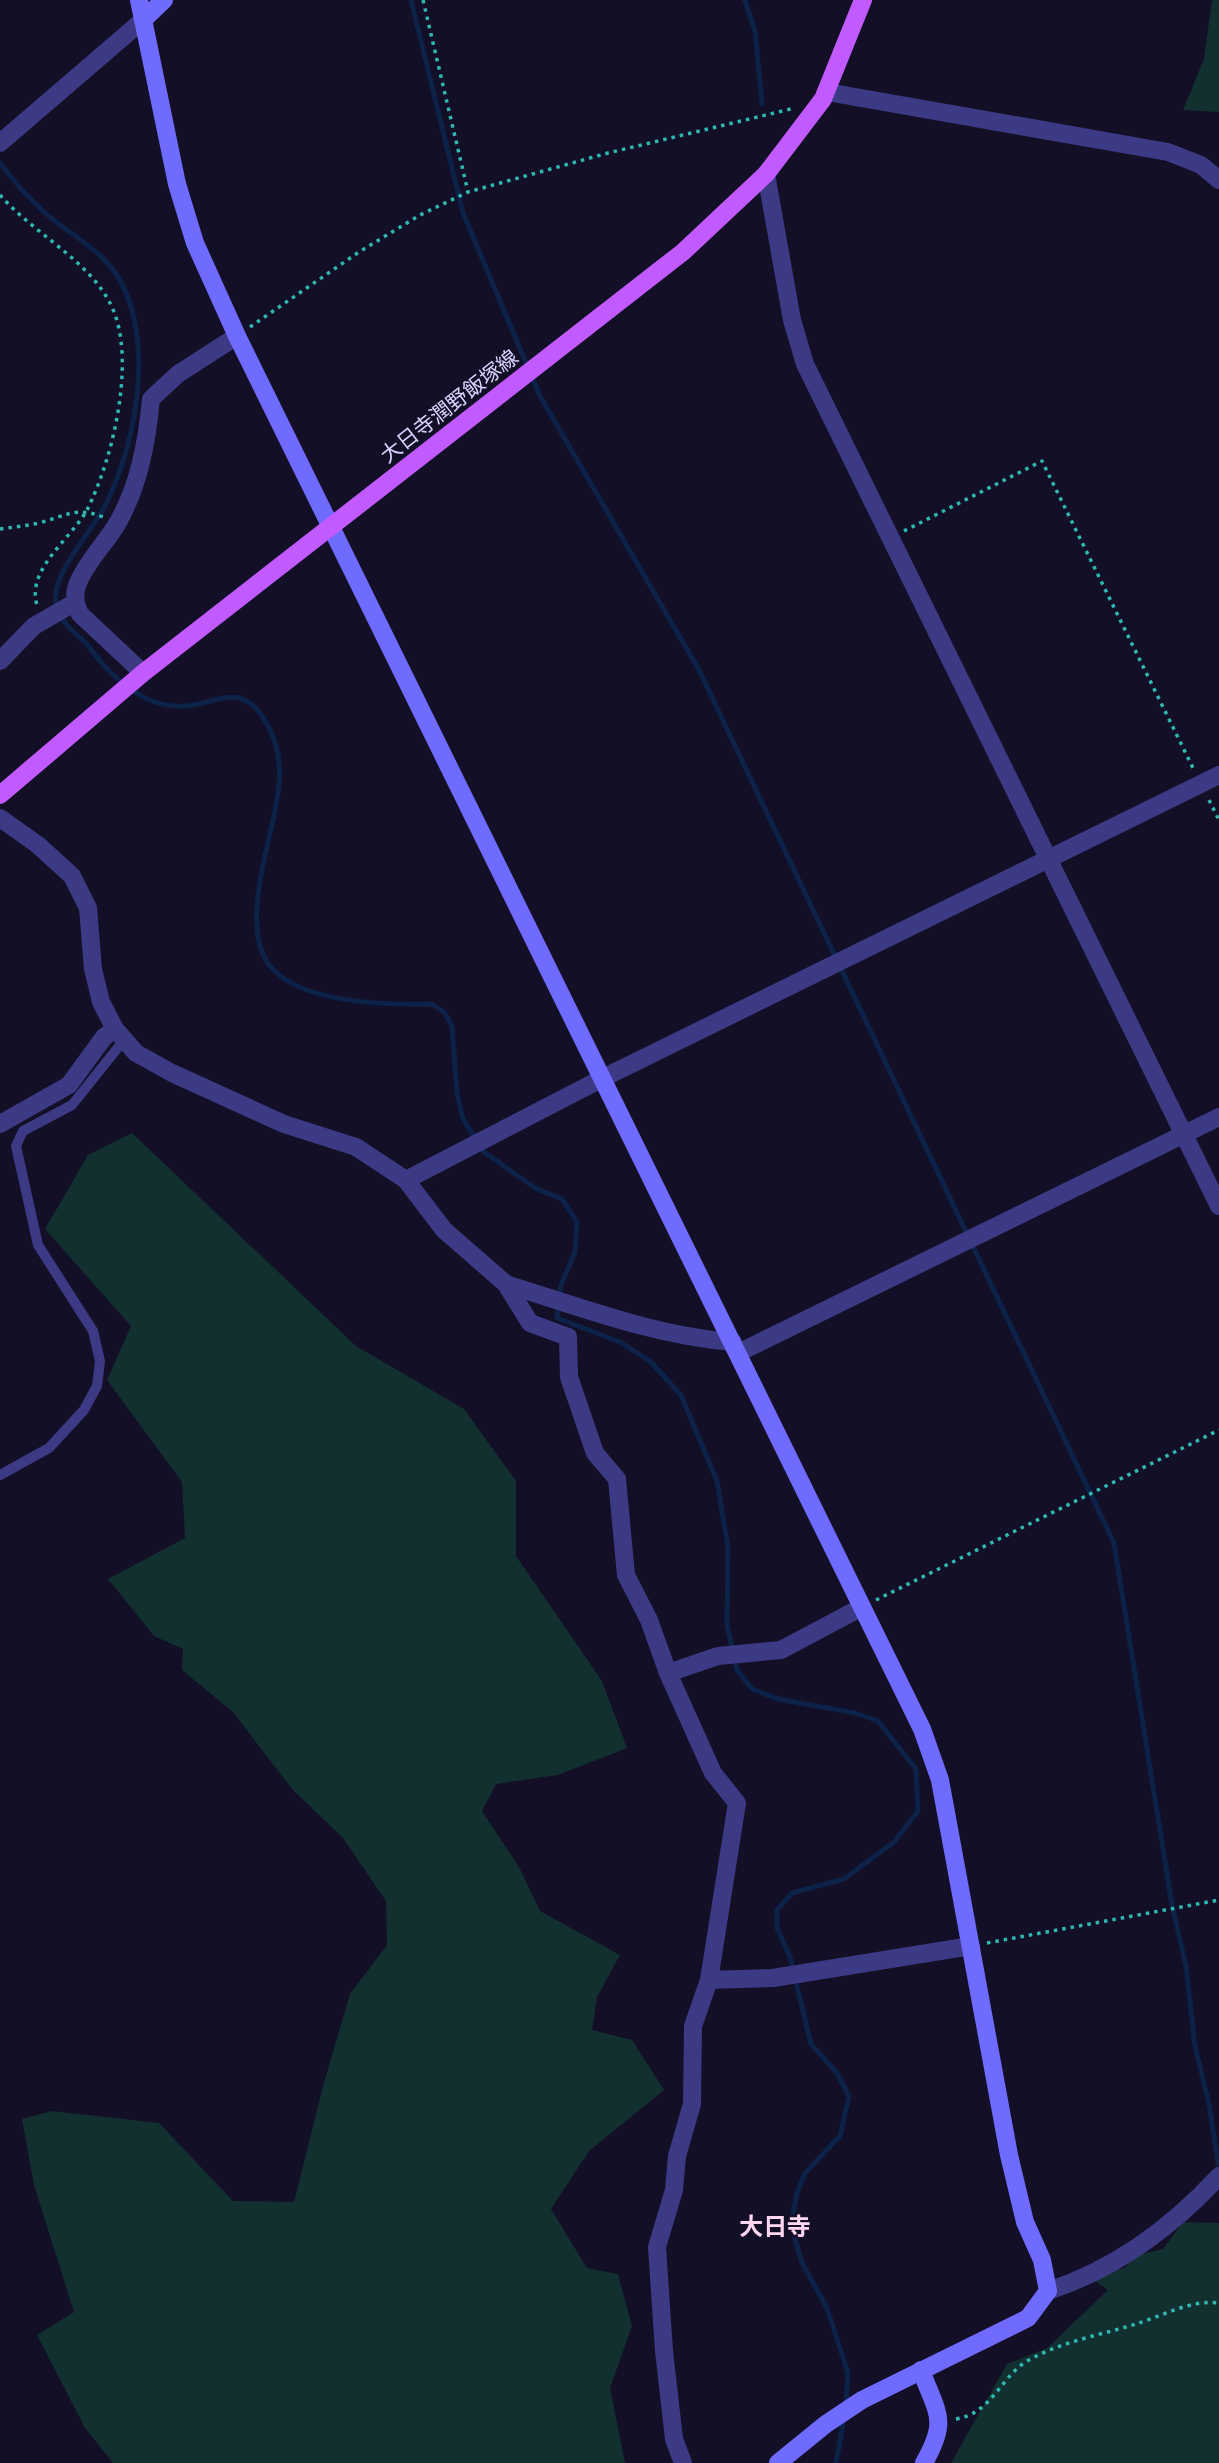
<svg xmlns="http://www.w3.org/2000/svg" width="1219" height="2463" viewBox="0 0 1219 2463" font-family="Figtree,'Noto Sans JP',sans-serif">
<rect width="100%" height="100%" fill="#130f26"/>
<g fill="#12302f">
<path d="M1212 0H1219V112L1183 110 1204 59Z"/>
<path d="M132 1133 356 1346 464 1409 516 1481V1556L602 1681 627 1748 558 1775 496 1784 482 1811 519 1867 540 1911 620 1955 597 1997 592 2030 632 2040 664 2090 589 2151 551 2209 587 2268 618 2274 632 2326 610 2388 625 2463H113L85 2428 37 2335 74 2312 34 2185 22 2119 52 2111 159 2123 233 2201 294 2202 323 2086 350 1994 387 1945 386 1901 343 1838 292 1789 233 1712 182 1670 183 1649 154 1636 108 1579 185 1538 182 1482 107 1380 131 1326 45 1229 88 1155Z"/>
<path d="M1183 2222 1219 2223V2463H951L1007 2364 1047 2348 1108 2290 1089 2277 1125 2268 1134 2256 1163 2249Z"/>
</g>
<g fill="none" stroke-linecap="round" stroke-linejoin="round">
<g stroke="#0c2248" stroke-width="5">
<path d="M411 0 463 213 540 396 699 670 1114 1543 1172 1905 1186 1966 1195 2046 1209 2104 1219 2168"/>
<path d="M745 0 755 31 762 104"/>
<path d="M0 163C17 185 33 204 55 221 79 240 106 254 121 282 154 346 136 442 106 504 93 531 46 579 57 607"/>
<path d="M61 616C67 630 80 635 89 647 109 674 138 703 174 706 213 710 239 674 267 724 290 764 276 805 267 847 259 880 247 938 270 966 301 1004 387 1005 432 1004L444 1012 452 1026 457 1094 463 1119 484 1152 535 1188 562 1199 577 1222 575 1252 561 1285 557 1318 620 1342 650 1361 681 1395 717 1481 728 1547 727 1625 737 1670 752 1689 778 1699 855 1713 878 1721 916 1769 918 1811 894 1842 844 1879 792 1893 777 1910V1928L790 1957 811 2044 837 2073 849 2096 840 2136 805 2173 797 2193 791 2225 802 2263 827 2308 848 2373 846 2405"/>
<path d="M836 2463 844 2418"/>
</g>
<g stroke="#2fb8b0" stroke-width="3.5" stroke-dasharray="3.5 5" stroke-linecap="butt">
<path d="M423 0 468 192"/>
<path d="M0 195C33 233 87 259 110 303 138 356 113 459 87 510 71 539 26 569 37 605"/>
<path d="M250 327 359 252 420 215 468 192 608 153 795 108"/>
<path d="M0 529C13 527 26 526 39 523 66 516 75 506 103 517"/>
<path d="M904 531 1042 461 1193 768"/>
<path d="M1209 800 1219 820"/>
<path d="M876 1600 1219 1430"/>
<path d="M987 1943 1219 1900"/>
<path d="M956 2419C993 2413 1001 2375 1029 2360 1063 2341 1101 2335 1136 2324 1162 2316 1192 2299 1219 2303"/>
</g>
<path stroke="#3d3a85" stroke-width="10" d="M0 1475 49 1448 84 1410 97 1386 100 1361 93 1331 38 1245 16 1146 23 1131 72 1105 124 1040"/>
<g stroke="#3d3a85" stroke-width="18">
<path d="M827 92 1168 152 1201 165 1219 180"/>
<path d="M0 143 143 20"/>
<path d="M766 174 792 320 805 364 1219 1206"/>
<path d="M0 661 34 626 74 603"/>
<path d="M143 673 80 614C75 604 73 594 78 583 87 561 105 544 117 524 139 486 147 442 151 399L178 374 237 336"/>
<path d="M0 818 38 845 72 876 88 908 93 969 101 1002 115 1029 136 1053 172 1073 284 1124 356 1147 406 1180 444 1230 506 1284 530 1323 568 1337 569 1377 595 1453 617 1479 626 1575 649 1620 668 1673 713 1773 737 1803 709 1980 693 2026 692 2104 677 2156 674 2190 657 2247 664 2351 674 2439 683 2463"/>
<path d="M0 1124 69 1085 104 1037 115 1029"/>
<path d="M406 1180 601 1079 1219 775"/>
<path d="M506 1284C580 1307 655 1336 733 1342"/>
<path d="M738 1353 1219 1117"/>
<path d="M668 1673 718 1656 781 1650 862 1607"/>
<path d="M709 1980 773 1978 971 1946"/>
<path d="M1048 2291C1115 2269 1171 2228 1219 2176"/>
</g>
<g stroke="#6f6bff" stroke-width="18">
<path d="M139 0 177 184 195 243 237 336 922 1729 940 1780 1009 2155 1025 2222 1042 2260 1048 2291 1028 2318 862 2400 826 2424 778 2463"/>
<path d="M143 20 164 0"/>
<path d="M921 2370C937 2414 949 2419 924 2463"/>
</g>
<path stroke="#c25bff" stroke-width="18" d="M0 795 143 673 683 252 766 174 823 99 863 0"/>
</g>
<g text-anchor="middle" dominant-baseline="central" stroke-width="5" stroke-linejoin="round" paint-order="stroke">
<g font-size="21" fill="#d9d4ff" stroke="#130f26">
<text transform="translate(449 406) rotate(-38)">大日寺潤野飯塚線</text>
</g>
<g font-size="24" font-weight="bold" fill="#ffd6f0" stroke="#130f26">
<text x="775" y="2226">大日寺</text>
</g>
</g>
</svg>
